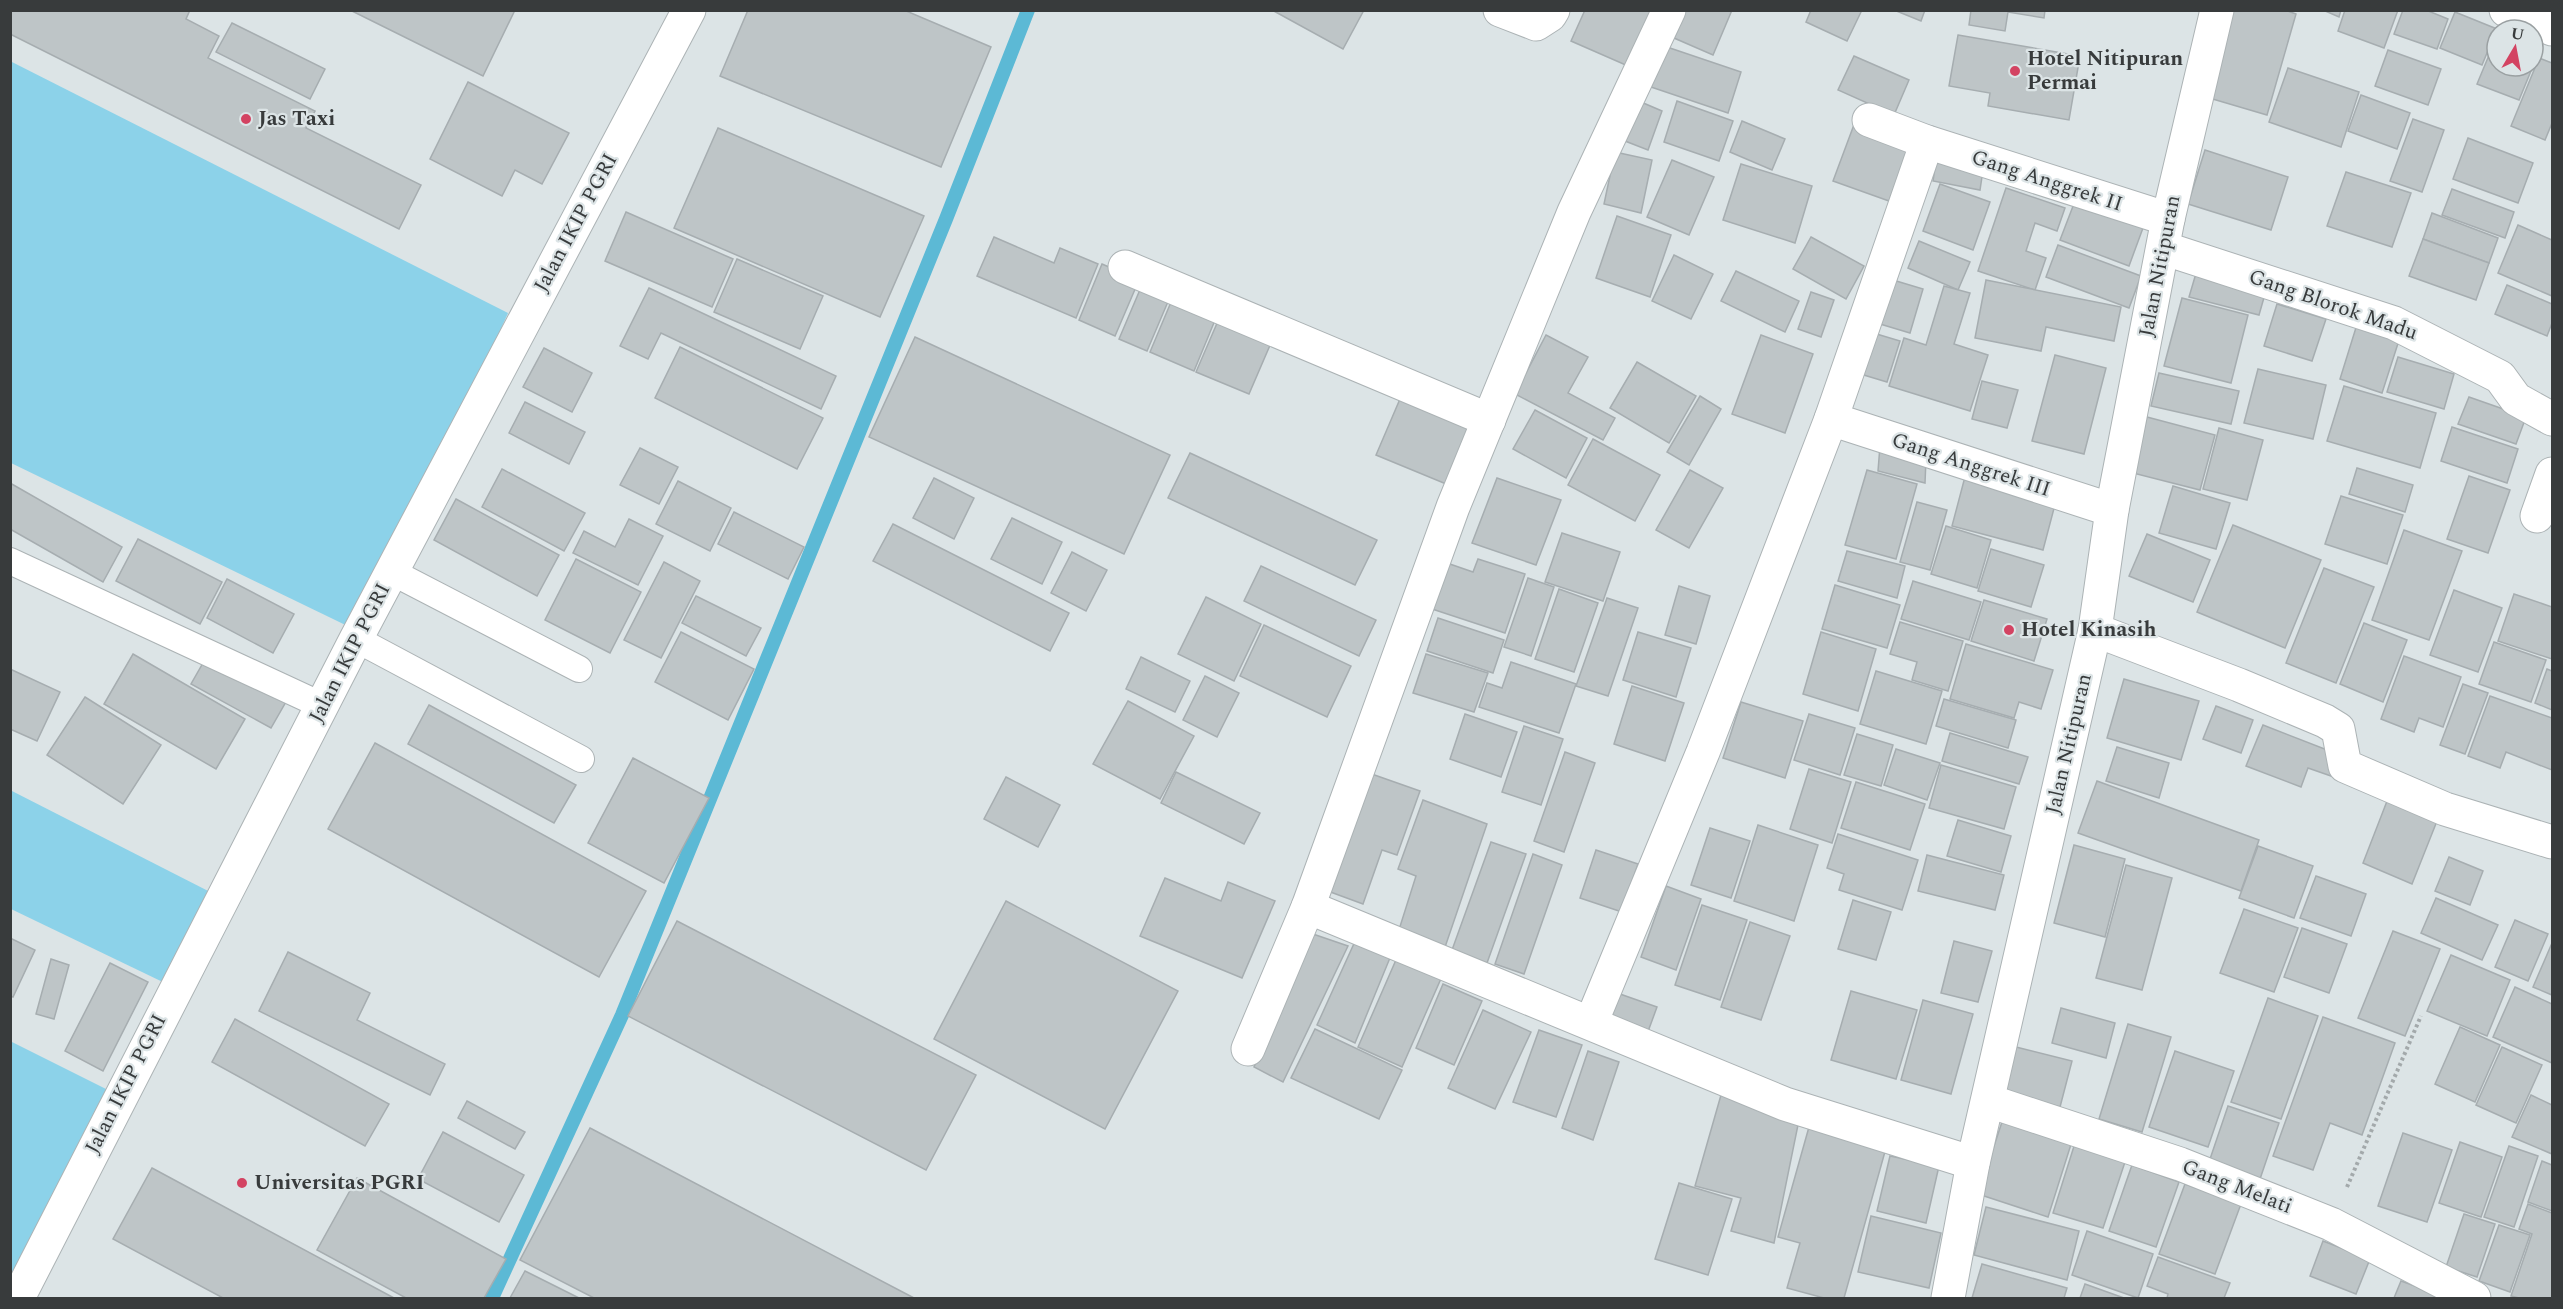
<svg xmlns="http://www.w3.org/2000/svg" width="2563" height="1309" viewBox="0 0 2563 1309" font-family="Spectral,serif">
<rect width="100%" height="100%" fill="#dce4e6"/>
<g fill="#8cd2e9">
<path d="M10 61 508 313 392 572 362 633 11 463Z"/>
<path d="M10 790 218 896 169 985 11 909Z"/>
<path d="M10 1041 122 1097 10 1298Z"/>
</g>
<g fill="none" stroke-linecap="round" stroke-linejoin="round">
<path stroke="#5cb9d5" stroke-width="14" d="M492 1298 622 1015 946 219 1028 10"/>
</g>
<g fill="#bec5c7" stroke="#a6adb0" stroke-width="1.5">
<path d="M10 10H190L186 19 219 36 208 58 315 111 306 128 421 185 399 229 10 34Z"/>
<path d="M350 10H515L483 76Z"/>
<path d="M748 10H904L991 47 941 167 720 76Z"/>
<path d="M1272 10H1364L1343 49Z"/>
<path d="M1585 10H1653L1628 66 1571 41Z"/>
<path d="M1686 10H1732L1713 55 1674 38Z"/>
<path d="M1811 10H1859L1861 12 1847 41 1806 22Z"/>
<path d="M1894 10H1925L1921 21Z"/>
<path d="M1971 10H2045L2044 18 2008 12 2005 31 1969 25Z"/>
<path d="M2223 10H2285L2296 14 2267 115 2199 95Z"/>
<path d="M2323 10H2341L2339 17Z"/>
<path d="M2345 10H2398L2384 48 2338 31Z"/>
<path d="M2403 10H2426L2448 19 2437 49 2394 34Z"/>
<path d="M2455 12 2497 29 2482 65 2440 48Z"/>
<path d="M2507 12 2548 28 2533 65V30H2500Z"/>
<path d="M232 23 325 69 310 99 216 52Z"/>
<path d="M1958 35 2080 56 2069 120 1988 106 1990 93 1949 86Z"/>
<path d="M2497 36V66H2533L2519 100 2477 84Z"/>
<path d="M1664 46 1741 72 1728 113 1651 87Z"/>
<path d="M2388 50 2441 69 2428 105 2375 86Z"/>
<path d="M1854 56 1909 80 1894 115 1838 90Z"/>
<path d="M2539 58 2552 63V123L2545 140 2511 126Z"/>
<path d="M2288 68 2359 92 2341 147 2269 122Z"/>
<path d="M468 82 569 133 542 184 515 170 502 196 430 159Z"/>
<path d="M2361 95 2410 113 2397 149 2348 131Z"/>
<path d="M1677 101 1733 121 1719 161 1664 142Z"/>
<path d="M1641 102 1662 111 1648 150 1625 141Z"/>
<path d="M2413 119 2444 130 2422 192 2390 181Z"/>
<path d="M1742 121 1785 139 1772 170 1730 152Z"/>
<path d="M1855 122 1911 144 1889 201 1833 181Z"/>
<path d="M718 128 924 216 880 317 674 228Z"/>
<path d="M2468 138 2533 163 2518 203 2453 179Z"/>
<path d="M2205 150 2288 177 2271 230 2188 204Z"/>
<path d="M1615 152 1652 160 1641 213 1604 204Z"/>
<path d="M1937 154 1984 163 1980 190 1933 181Z"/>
<path d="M1672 160 1714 177 1689 235 1647 217Z"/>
<path d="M1741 164 1812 186 1795 243 1723 220Z"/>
<path d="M2346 172 2411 193 2392 247 2327 226Z"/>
<path d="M1940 184 1990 202 1973 250 1923 231Z"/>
<path d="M2006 188 2065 208 2057 231 2035 223 2026 251 2046 258 2035 290 1978 271Z"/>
<path d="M2452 189 2514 212 2505 238 2442 215Z"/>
<path d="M2075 201 2143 228 2129 266 2060 240Z"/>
<path d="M626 212 733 259 712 307 605 261Z"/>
<path d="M2432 213 2498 238 2489 263 2423 239Z"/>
<path d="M1617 216 1671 235 1650 297 1596 278Z"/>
<path d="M2518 225 2552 240V296L2498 273Z"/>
<path d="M994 237 1054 263 1060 248 1098 264 1076 318 977 276Z"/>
<path d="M1811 237 1864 266 1846 299 1793 269Z"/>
<path d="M2423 239 2489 263 2476 300 2409 276Z"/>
<path d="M1919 241 1970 262 1958 290 1908 268Z"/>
<path d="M2058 245 2141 276 2129 308 2046 277Z"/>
<path d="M1674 255 1713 274 1691 319 1652 301Z"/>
<path d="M737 259 823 296 800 349 714 312Z"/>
<path d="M1102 264 1139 280 1115 336 1079 320Z"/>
<path d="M2197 270 2267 287 2259 315 2189 297Z"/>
<path d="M1736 271 1799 301 1785 332 1721 301Z"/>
<path d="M1883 277 1923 289 1910 333 1870 321Z"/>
<path d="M1986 280 2121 307 2114 341 2046 327 2041 351 1975 338Z"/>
<path d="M1142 285 1170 297 1147 351 1119 339Z"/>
<path d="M2507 285 2552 304V323L2547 336 2495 314Z"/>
<path d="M1944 286 1970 293 1954 344 1988 355 1970 411 1889 386 1904 338 1926 345Z"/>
<path d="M649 288 836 376 821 409 661 333 648 359 620 346Z"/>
<path d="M1811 292 1834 300 1821 337 1798 329Z"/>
<path d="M1174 295 1218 313 1194 371 1150 352Z"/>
<path d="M2182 298 2248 315 2231 383 2164 366Z"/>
<path d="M2277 304 2326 319 2312 361 2264 346Z"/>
<path d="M1221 314 1274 336 1249 394 1196 372Z"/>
<path d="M2359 318 2402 331 2382 393 2340 379Z"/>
<path d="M1870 332 1900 341 1887 382 1857 373Z"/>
<path d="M1546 335 1588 357 1568 393 1615 418 1603 440 1515 394Z"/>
<path d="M1761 335 1813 354 1785 433 1732 414Z"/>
<path d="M915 337 1170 455 1124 554 869 437Z"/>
<path d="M680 347 823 418 797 469 655 398Z"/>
<path d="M544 348 592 373 572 412 523 387Z"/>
<path d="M2055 355 2106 368 2084 454 2032 441Z"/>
<path d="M2398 357 2454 374 2444 409 2387 392Z"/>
<path d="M1637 362 1696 396 1669 443 1610 408Z"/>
<path d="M2258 369 2326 385 2313 439 2244 423Z"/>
<path d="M2159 373 2239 391 2231 424 2151 406Z"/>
<path d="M1982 381 2018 390 2007 428 1972 419Z"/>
<path d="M2344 386 2436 413 2420 468 2327 441Z"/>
<path d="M1700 396 1721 409 1689 465 1667 452Z"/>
<path d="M2469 397 2526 417 2516 444 2458 424Z"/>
<path d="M1400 399 1474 430 1451 486 1376 455Z"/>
<path d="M525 402 585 432 569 464 509 433Z"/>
<path d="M1535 410 1587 438 1566 478 1513 449Z"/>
<path d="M2147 417 2215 435 2200 490 2133 473Z"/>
<path d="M2452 427 2518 449 2507 483 2441 461Z"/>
<path d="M2219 428 2263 440 2247 500 2203 489Z"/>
<path d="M1593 439 1660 475 1635 521 1568 485Z"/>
<path d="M1880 446 1926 459 1925 483 1878 471Z"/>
<path d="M640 448 678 467 659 504 620 485Z"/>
<path d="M1190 453 1377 540 1355 585 1168 498Z"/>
<path d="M2357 468 2413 485 2405 512 2349 494Z"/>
<path d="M502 469 585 513 564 551 482 507Z"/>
<path d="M1690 470 1723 488 1689 548 1656 530Z"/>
<path d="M1867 470 1917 484 1896 559 1845 545Z"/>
<path d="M1966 473 2057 497 2043 550 1952 526Z"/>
<path d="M2469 476 2510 490 2488 553 2447 539Z"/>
<path d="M934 478 974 498 954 539 913 518Z"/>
<path d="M1497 478 1561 500 1536 565 1472 543Z"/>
<path d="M678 481 731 508 710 551 656 524Z"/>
<path d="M10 483 122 547 103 582 10 529Z"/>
<path d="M2173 486 2230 503 2216 549 2159 533Z"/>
<path d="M2341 496 2403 515 2387 564 2325 544Z"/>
<path d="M456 499 559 555 537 596 434 540Z"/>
<path d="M1917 502 1947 510 1930 570 1900 562Z"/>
<path d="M734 512 804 547 788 579 718 544Z"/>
<path d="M1012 518 1062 542 1042 584 991 559Z"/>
<path d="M629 519 663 536 638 585 573 553 584 531 615 547Z"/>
<path d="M893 524 1069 613 1050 651 873 561Z"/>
<path d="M2233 525 2321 560 2285 648 2197 612Z"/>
<path d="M1946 526 1991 540 1977 588 1931 574Z"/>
<path d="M2404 530 2462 551 2429 640 2372 620Z"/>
<path d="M1562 533 1620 552 1603 601 1545 582Z"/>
<path d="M2147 534 2210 560 2193 602 2129 576Z"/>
<path d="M138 539 222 582 200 624 116 581Z"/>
<path d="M1991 549 2044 565 2031 607 1978 591Z"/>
<path d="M1847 551 1905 566 1897 598 1838 581Z"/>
<path d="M1072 552 1107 570 1086 611 1051 593Z"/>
<path d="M576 559 641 592 610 653 545 620Z"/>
<path d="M1478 559 1525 574 1505 633 1429 608 1444 562 1473 572Z"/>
<path d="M664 562 700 581 661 658 624 640Z"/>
<path d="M1261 566 1376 620 1359 656 1244 601Z"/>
<path d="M2324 568 2374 587 2336 683 2286 663Z"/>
<path d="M1528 578 1554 587 1531 656 1504 647Z"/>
<path d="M227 579 294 614 273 653 207 618Z"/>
<path d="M1913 581 1981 602 1969 640 1901 619Z"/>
<path d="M1835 585 1900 605 1887 648 1822 629Z"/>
<path d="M1679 586 1710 596 1696 644 1665 635Z"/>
<path d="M1559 589 1598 603 1574 672 1535 659Z"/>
<path d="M2454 590 2502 608 2478 672 2430 655Z"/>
<path d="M2514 594 2552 607V659L2498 641Z"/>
<path d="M696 596 761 628 746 656 682 623Z"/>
<path d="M1206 597 1261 624 1234 681 1178 654Z"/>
<path d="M1607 598 1638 608 1608 696 1576 686Z"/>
<path d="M1984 600 2047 619 2034 661 1971 641Z"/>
<path d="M1438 618 1504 640 1493 673 1427 651Z"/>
<path d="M1900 622 1963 641 1948 691 1912 680 1917 662 1890 654Z"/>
<path d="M2364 623 2407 640 2383 702 2340 684Z"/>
<path d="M1264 625 1351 666 1327 717 1240 676Z"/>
<path d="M681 632 754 669 728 720 655 682Z"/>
<path d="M1638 632 1691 648 1676 697 1623 680Z"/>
<path d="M1821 632 1876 649 1858 711 1803 694Z"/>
<path d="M2494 642 2546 660 2531 702 2479 684Z"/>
<path d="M1966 644 2053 670 2041 709 2019 702 2014 718 1950 699Z"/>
<path d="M133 654 245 719 216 769 104 704Z"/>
<path d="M1426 654 1488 673 1474 712 1413 693Z"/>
<path d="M207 656 287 700 271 728 191 684Z"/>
<path d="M2404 656 2461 677 2443 727 2419 718 2414 732 2381 719Z"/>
<path d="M1141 657 1190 681 1175 712 1126 689Z"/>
<path d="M1511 662 1576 684 1559 733 1479 707 1487 683 1502 688Z"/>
<path d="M10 669 60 692 37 741 10 729Z"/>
<path d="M2547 669 2552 671V710L2535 703Z"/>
<path d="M1876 671 1942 691 1926 744 1860 724Z"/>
<path d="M1205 676 1239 693 1217 737 1183 720Z"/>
<path d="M2124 679 2199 701 2181 760 2107 738Z"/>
<path d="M2463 684 2488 693 2465 754 2440 745Z"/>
<path d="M1632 686 1684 703 1665 761 1614 744Z"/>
<path d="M2490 696 2552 718V770L2506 752 2500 768 2468 756Z"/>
<path d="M85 697 161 745 123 804 47 755Z"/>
<path d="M1944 699 2016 720 2008 748 1936 726Z"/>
<path d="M1128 701 1194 736 1160 799 1093 764Z"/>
<path d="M1741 702 1803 721 1785 778 1723 758Z"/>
<path d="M429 705 576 785 554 823 408 744Z"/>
<path d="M2216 706 2253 720 2241 753 2203 739Z"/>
<path d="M1465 714 1517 732 1501 777 1450 759Z"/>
<path d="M1809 714 1855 728 1840 775 1794 760Z"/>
<path d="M2263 725 2340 755 2331 776 2308 768 2301 787 2246 766Z"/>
<path d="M1524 726 1563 739 1541 805 1502 792Z"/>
<path d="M1950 733 2028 757 2019 784 1942 761Z"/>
<path d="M1857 734 1893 745 1881 786 1844 775Z"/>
<path d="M375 743 646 891 599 977 328 829Z"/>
<path d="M2117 747 2169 763 2159 798 2106 781Z"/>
<path d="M1896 749 1940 763 1927 800 1884 785Z"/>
<path d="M1565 752 1595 763 1564 852 1534 841Z"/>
<path d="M633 758 709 798 664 883 588 843Z"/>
<path d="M1941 765 2016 787 2004 829 1929 808Z"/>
<path d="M1809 769 1851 782 1832 843 1790 829Z"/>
<path d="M1176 772 1260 813 1244 844 1161 803Z"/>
<path d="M1366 772 1420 791 1397 855 1382 850 1363 904 1325 890Z"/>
<path d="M1006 777 1060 805 1038 847 984 819Z"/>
<path d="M2097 781 2259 840 2241 891 2078 833Z"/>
<path d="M1856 782 1925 804 1910 850 1841 828Z"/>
<path d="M2389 796 2439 816 2412 884 2363 863Z"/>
<path d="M1423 800 1487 824 1443 953 1397 936 1416 876 1398 869Z"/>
<path d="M1958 820 2011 836 2001 872 1947 856Z"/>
<path d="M1758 825 1818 845 1794 921 1734 901Z"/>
<path d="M1710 828 1750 841 1731 898 1691 885Z"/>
<path d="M1838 834 1918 860 1902 910 1839 890 1844 874 1827 868Z"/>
<path d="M1491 842 1526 854 1487 963 1452 950Z"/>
<path d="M2074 845 2125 859 2105 937 2054 923Z"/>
<path d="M2258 846 2313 866 2294 918 2239 898Z"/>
<path d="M1596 850 1638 864 1622 912 1580 898Z"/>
<path d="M1533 854 1562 865 1524 974 1495 964Z"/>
<path d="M1927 855 2004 875 1995 910 1918 891Z"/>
<path d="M2449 857 2483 871 2470 905 2435 891Z"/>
<path d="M2126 865 2172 878 2142 990 2096 978Z"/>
<path d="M2316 876 2366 894 2351 936 2300 918Z"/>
<path d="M1165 878 1221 901 1228 882 1275 901 1242 978 1140 936Z"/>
<path d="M1666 886 1701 899 1676 970 1641 957Z"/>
<path d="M2436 898 2498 925 2482 960 2421 933Z"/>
<path d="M1853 900 1891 912 1876 960 1838 949Z"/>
<path d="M1006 901 1178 991 1105 1129 934 1039Z"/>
<path d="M1702 905 1747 920 1720 1000 1675 985Z"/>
<path d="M2244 909 2298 928 2274 992 2220 973Z"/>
<path d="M2515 920 2548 934 2528 981 2495 967Z"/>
<path d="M677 921 976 1075 926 1170 628 1016Z"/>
<path d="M1750 922 1790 936 1761 1020 1721 1007Z"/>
<path d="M2302 928 2347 944 2329 993 2284 977Z"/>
<path d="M2393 931 2440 949 2405 1036 2358 1018Z"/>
<path d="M1310 933 1348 946 1283 1082 1254 1067Z"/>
<path d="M1357 937 1392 953 1355 1043 1317 1025Z"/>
<path d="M10 938 35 950 13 997 10 996Z"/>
<path d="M1954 941 1992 951 1978 1002 1941 993Z"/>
<path d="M2552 943V995L2533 987Z"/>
<path d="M288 952 370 993 357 1020 445 1064 430 1095 259 1011Z"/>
<path d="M1399 953 1443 974 1402 1067 1358 1047Z"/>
<path d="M2451 955 2510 980 2487 1036 2427 1011Z"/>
<path d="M51 959 69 965 54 1019 36 1014Z"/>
<path d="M110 963 148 982 103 1071 65 1051Z"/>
<path d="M1443 984 1482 1001 1454 1065 1416 1048Z"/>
<path d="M2515 987 2552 1004V1063L2493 1037Z"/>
<path d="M1851 991 1917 1010 1896 1079 1831 1060Z"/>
<path d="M1620 994 1657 1007 1646 1037 1609 1023Z"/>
<path d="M2268 998 2318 1016 2281 1119 2231 1102Z"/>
<path d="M1923 1000 1973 1014 1951 1094 1901 1080Z"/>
<path d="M2061 1008 2115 1023 2106 1058 2052 1043Z"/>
<path d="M1483 1010 1531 1032 1495 1109 1448 1088Z"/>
<path d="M2323 1017 2395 1043 2362 1135 2330 1123 2313 1170 2273 1156Z"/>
<path d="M235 1019 389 1104 365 1146 212 1062Z"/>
<path d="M2128 1024 2171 1037 2142 1132 2099 1119Z"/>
<path d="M2460 1027 2500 1045 2475 1102 2435 1084Z"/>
<path d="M1315 1029 1402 1070 1379 1119 1291 1078Z"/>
<path d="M1539 1030 1582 1045 1556 1117 1513 1102Z"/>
<path d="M2012 1046 2072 1061 2060 1107 2001 1091Z"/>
<path d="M2502 1047 2542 1065 2516 1123 2476 1105Z"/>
<path d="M1588 1051 1619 1062 1593 1140 1562 1128Z"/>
<path d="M2175 1051 2234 1071 2208 1147 2149 1127Z"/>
<path d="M1721 1095 1799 1120 1774 1243 1731 1231 1741 1198 1695 1186Z"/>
<path d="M2531 1095 2552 1105V1154L2512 1137Z"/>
<path d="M467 1101 525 1132 515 1149 458 1118Z"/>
<path d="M2228 1106 2279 1123 2260 1179 2209 1162Z"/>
<path d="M2004 1116 2073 1138 2048 1217 1978 1194Z"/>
<path d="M1809 1127 1886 1148 1844 1298H1824L1787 1288 1800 1243 1778 1237Z"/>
<path d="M590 1128 914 1298H594L520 1260Z"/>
<path d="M443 1132 524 1175 499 1222 418 1179Z"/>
<path d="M2403 1133 2452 1150 2427 1222 2378 1206Z"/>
<path d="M2460 1142 2502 1157 2481 1217 2439 1203Z"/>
<path d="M2075 1143 2126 1159 2103 1228 2053 1213Z"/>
<path d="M2509 1146 2538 1156 2514 1227 2484 1217Z"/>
<path d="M1890 1156 1939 1166 1926 1223 1877 1211Z"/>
<path d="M2542 1161 2552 1165V1211L2528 1202Z"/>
<path d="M2132 1165 2179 1182 2156 1247 2109 1231Z"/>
<path d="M152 1168 394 1298H223L113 1239Z"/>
<path d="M357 1178 506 1259 484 1298H406L317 1250Z"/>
<path d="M1679 1183 1732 1199 1708 1275 1655 1259Z"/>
<path d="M2185 1184 2241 1204 2215 1274 2159 1254Z"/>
<path d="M2528 1204 2552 1213V1298H2519L2511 1296 2532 1234 2519 1229Z"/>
<path d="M1986 1207 2079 1231 2067 1280 1974 1255Z"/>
<path d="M2464 1214 2495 1224 2477 1277 2446 1267Z"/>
<path d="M1871 1216 1941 1233 1929 1288 1858 1272Z"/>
<path d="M2499 1225 2530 1235 2510 1292 2479 1281Z"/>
<path d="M2087 1231 2153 1254 2138 1298 2072 1275Z"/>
<path d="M2323 1241 2370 1259 2356 1294 2310 1276Z"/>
<path d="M2158 1257 2230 1283 2224 1298H2167L2168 1294 2147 1286Z"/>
<path d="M1982 1264 2067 1288 2064 1298H1972Z"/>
<path d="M525 1271 579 1298H510Z"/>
<path d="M2401 1281 2449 1298H2394Z"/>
<path d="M2085 1284 2124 1298H2080Z"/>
</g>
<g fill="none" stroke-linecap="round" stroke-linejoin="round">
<g stroke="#acb3b5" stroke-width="28">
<g id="lane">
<path d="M10 561 323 706"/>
<path d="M392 572 579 669"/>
<path d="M356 639 581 759"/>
</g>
</g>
<g stroke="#acb3b5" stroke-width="35">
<g id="street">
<path d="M1500 10 1536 24 1550 15 1553 10"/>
<path d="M2506 10 2552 29"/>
<path d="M1869 120 1927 142 2168 219"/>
<path d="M2163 248 2394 323 2500 377 2516 399 2552 419"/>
<path d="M1125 267 1489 420"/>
<path d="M1831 419 2112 510"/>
<path d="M2537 516 2552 474"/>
<path d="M2095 630 2239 685 2325 721 2338 729 2345 766 2445 809 2552 842"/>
<path d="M1308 907 1785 1104 1973 1163"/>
<path d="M1591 1023 1703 752 1831 419 1927 142"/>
<path d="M1248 1049 1308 907 1453 507 1574 212 1669 10"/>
<path d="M1989 1101 2180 1164 2331 1224 2474 1298"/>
<path d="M1948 1298 1973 1163 2095 630 2112 510 2168 219 2217 10"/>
</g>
</g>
<g stroke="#acb3b5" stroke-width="35">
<path id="secondary" d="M18 1298 356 639 689 10"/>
</g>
<path stroke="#a3a9ab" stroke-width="4" stroke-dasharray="3 3" stroke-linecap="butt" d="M2347 1187 2421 1016"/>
<use href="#lane" stroke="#fff" stroke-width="26"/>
<use href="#street" stroke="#fff" stroke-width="33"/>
<use href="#secondary" stroke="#fff" stroke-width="33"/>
</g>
<g fill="#d34362" stroke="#dce4e6" stroke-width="2">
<circle cx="2015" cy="71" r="6"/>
<circle cx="246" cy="119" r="6"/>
<circle cx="2009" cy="630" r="6"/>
<circle cx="242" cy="1183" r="6"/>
</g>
<g text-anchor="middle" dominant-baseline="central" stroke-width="4.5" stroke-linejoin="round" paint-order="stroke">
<g font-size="21" font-weight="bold" fill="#383b3c" stroke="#dce4e6" text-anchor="start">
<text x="2027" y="59">Hotel Nitipuran<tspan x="2027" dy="24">Permai</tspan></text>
<text x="258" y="119">Jas Taxi</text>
<text x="2021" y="630">Hotel Kinasih</text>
<text x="254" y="1183">Universitas PGRI</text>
</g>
<g font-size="21" fill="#383b3c" stroke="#dce4e6">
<text transform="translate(2047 181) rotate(18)">Gang Anggrek II</text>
<text transform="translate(576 223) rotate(-62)">Jalan IKIP PGRI</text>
<text transform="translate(2160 266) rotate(-79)">Jalan Nitipuran</text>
<text transform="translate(2333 305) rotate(19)">Gang Blorok Madu</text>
<text transform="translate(1971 465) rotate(18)">Gang Anggrek III</text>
<text transform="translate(350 653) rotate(-63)">Jalan IKIP PGRI</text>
<text transform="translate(2069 744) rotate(-77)">Jalan Nitipuran</text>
<text transform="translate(126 1084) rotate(-63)">Jalan IKIP PGRI</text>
<text transform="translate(2237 1187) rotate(21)">Gang Melati</text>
</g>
</g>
<rect width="2563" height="1309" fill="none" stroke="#383b3c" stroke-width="24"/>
<g transform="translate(2515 48) rotate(10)"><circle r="28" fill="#dce4e6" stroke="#9aa0a2" stroke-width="1.5"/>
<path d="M0-4.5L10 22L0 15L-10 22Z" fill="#d34362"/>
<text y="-9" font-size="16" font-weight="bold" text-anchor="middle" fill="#383b3c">U</text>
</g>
</svg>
